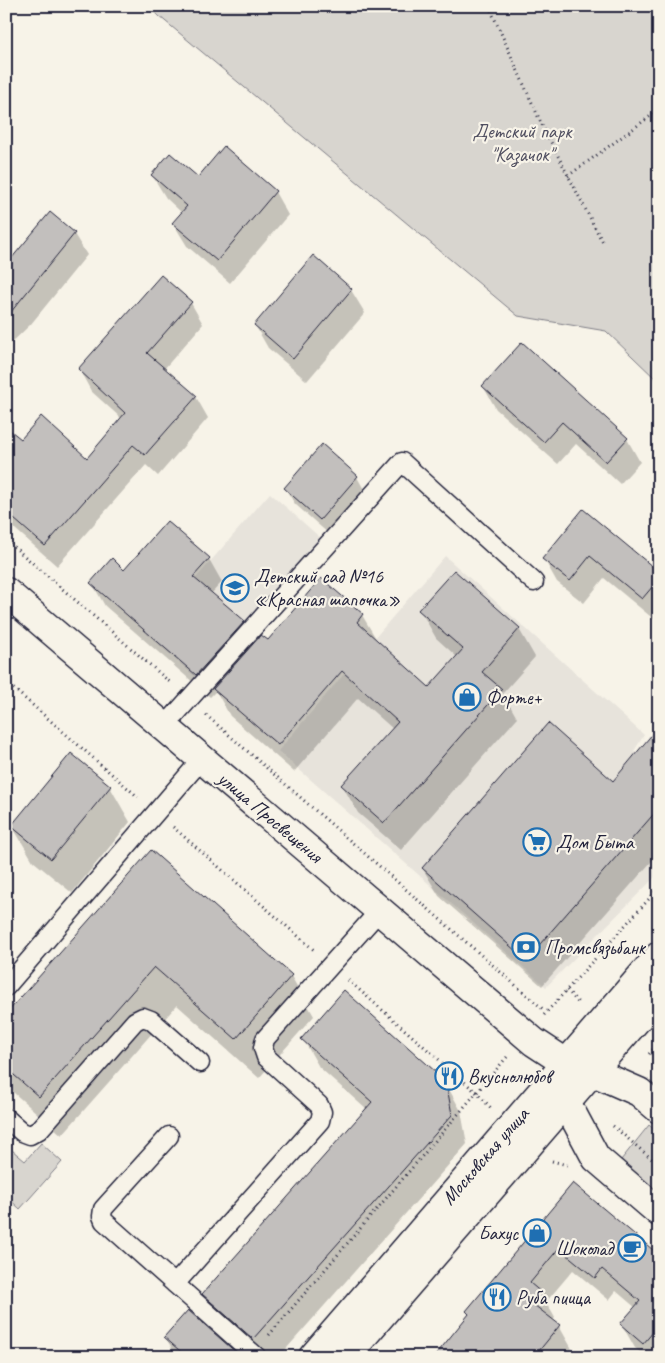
<svg xmlns="http://www.w3.org/2000/svg" width="665" height="1363" viewBox="0 0 665 1363" font-family="Caveat,sans-serif">
<rect width="100%" height="100%" fill="#f7f3e8"/>
<filter id="ink" filterUnits="userSpaceOnUse"><feTurbulence type="fractalNoise" baseFrequency=".02" numOctaves="2"/><feDisplacementMap in="SourceGraphic" scale="10" xChannelSelector="R" yChannelSelector="G"/><feConvolveMatrix kernelMatrix="1 2 1 2 8 2 1 2 1" color-interpolation-filters="sRGB"/></filter>
<g filter="url(#ink)">
<g fill="#e7e3db">
<path d="M270 493 324 541 201 682 147 634Z"/>
<path d="M445 556 644 735 634 751 659 772V873L546 987 278 751Z"/>
</g>
<g fill="#d8d5cf" stroke="#7d7c85">
<path d="M147 6H659V382L606 331 518 316Z"/>
<path d="M649 1125 659 1134V1201L617 1165Z"/>
<path d="M41 1143 62 1162 20 1209 6 1196V1145L25 1161Z"/>
</g>
<g fill="#0003">
<path d="M224 148 275 192 288 215 230 283 187 246 173 223 182 213 166 198 152 175 198 178Z"/>
<path d="M74 234 87 255 31 324 6 348 10 353 6 357V267Z"/>
<path d="M313 257 351 290 365 313 307 381 268 348 255 325Z"/>
<path d="M191 303 203 324 164 369 196 397 208 418 158 476 146 465 57 566 6 521V428L21 441 87 459 122 419 91 391 79 369Z"/>
<path d="M483 386 627 439 640 462 620 484 576 444 558 464 496 409Z"/>
<path d="M322 446 357 477 366 493 330 535 295 504 285 488Z"/>
<path d="M583 511 659 573V617L656 621 604 578 584 603 557 582 544 559Z"/>
<path d="M209 559 222 582 211 594 244 622 256 642H268L322 580 362 615 378 642 430 689 457 657 436 638 420 610 519 629 535 657 503 693 517 718 401 850 358 813 342 785 393 729 358 698 294 772 230 716 216 691 210 697 105 606 92 583 124 571Z"/>
<path d="M659 728V853L542 986 439 896 423 869 613 783Z"/>
<path d="M110 787 130 822 72 893 33 861 12 826Z"/>
<path d="M151 852 291 976 314 1016 259 1078 177 1005 62 1135 6 1086V1016Z"/>
<path d="M303 1039 445 1082 461 1111 467 1144 279 1357H259L220 1322 204 1294 367 1110 319 1067Z"/>
<path d="M573 1185 659 1257V1357H646L635 1348 622 1325 636 1308 616 1291 609 1300 573 1270 546 1302 555 1318 552 1321 559 1326 572 1349 566 1357H435Z"/>
<path d="M166 1338 238 1356V1357H172L175 1354Z"/>
</g>
<g fill="#c2bfbd" stroke="#22223b">
<path d="M224 146 276 191 217 261 172 223 187 206 151 175 170 153 198 177Z"/>
<path d="M50 212 75 233 6 318V265Z"/>
<path d="M313 255 352 289 293 359 254 325Z"/>
<path d="M161 275 192 302 147 353 197 396 145 455 133 445 45 546 6 512V427L21 439 41 416 87 458 125 413 78 369Z"/>
<path d="M522 342 628 438 606 462 562 422 544 442 482 386Z"/>
<path d="M322 444 358 476 320 520 284 488Z"/>
<path d="M583 509 659 572V579L642 599 590 556 570 581 542 559Z"/>
<path d="M167 521 210 558 193 577 245 621 196 675 90 583 112 558 124 570Z"/>
<path d="M454 570 520 628 482 672 502 689 384 823 341 785 398 722 342 671 278 745 213 689 261 635 268 640 321 578 363 614 357 622 429 687 463 649 418 610Z"/>
<path d="M548 723 613 781 659 726V808L526 960 422 868Z"/>
<path d="M71 753 111 786 51 859 11 826Z"/>
<path d="M151 850 292 975 236 1039 154 967 39 1097 6 1068V1014Z"/>
<path d="M344 990 446 1081 452 1115 253 1339 202 1294 372 1102 301 1039Z"/>
<path d="M573 1183 659 1255V1325L643 1344 620 1324 640 1301 602 1269 595 1278 559 1248 530 1283 543 1294 534 1305 560 1325 534 1357H434L469 1314 466 1311Z"/>
<path d="M188 1310 239 1355 238 1357H187L164 1337Z"/>
</g>
<g fill="none" stroke-linecap="round" stroke-linejoin="round">
<g stroke="#22223b" stroke-width="21">
<g id="lane">
<path d="M164 727 402 462 534 582"/>
<path d="M6 987 202 759"/>
<path d="M6 1118 22 1132 30 1135 39 1130 135 1021 143 1017 151 1020 200 1063"/>
<path d="M169 1136 103 1209 102 1216 104 1221 175 1284"/>
<path d="M257 1357 175 1284 320 1121 322 1112 319 1105 266 1057 263 1048 265 1039 380 910"/>
</g>
</g>
<g stroke="#22223b" stroke-width="31">
<g id="secondary">
<path d="M6 592 534 1042 566 1063 591 1071 639 1092 659 1109"/>
<path d="M558 1087 596 1158 659 1212"/>
<path d="M313 1357 659 956"/>
<path d="M345 1357 659 994"/>
</g>
</g>
<g stroke="#22223b" stroke-width="3" stroke-dasharray="1 4" stroke-linecap="butt">
<path d="M489 6 541 123 603 243"/>
<path d="M649 6 659 13"/>
<path d="M568 176 659 110"/>
<path d="M6 540 172 684"/>
<path d="M6 682 138 797"/>
<path d="M206 715 544 1010"/>
<path d="M173 827 314 950"/>
<path d="M348 980 476 1092 491 1108"/>
<path d="M567 990 580 1005"/>
<path d="M544 1015 659 888"/>
<path d="M649 1054 659 1043"/>
<path d="M613 1126 659 1165"/>
<path d="M552 1161 567 1165"/>
<path d="M269 1335 507 1057"/>
</g>
<use href="#lane" stroke="#f7f3e8" stroke-width="18"/>
<use href="#secondary" stroke="#f7f3e8" stroke-width="28"/>
</g>
</g>
<defs>
<g id="school-ring" transform="scale(1.4375)"><circle r="9.5" fill="#f7f3e8" stroke="#1f6fb2" stroke-width="1.5"/><path d="M0-5L7-2L0 1L-7-2ZM-4 1L0 2.5L4 1V4Q0 6-4 4Z" fill="#1f6fb2"/></g>
<g id="shop-ring" transform="scale(1.4375)"><circle r="9.5" fill="#f7f3e8" stroke="#1f6fb2" stroke-width="1.5"/><path d="M-5-2.5h2.3a2.7 3.5 0 0 1 5.4 0H5L5.5 6h-11ZM-1.5-2.5h3a1.5 2.3 0 0 0-3 0Z" fill="#1f6fb2"/></g>
<g id="supermarket-ring" transform="scale(1.4375)"><circle r="9.5" fill="#f7f3e8" stroke="#1f6fb2" stroke-width="1.5"/><path d="M-6-5.5h2.5l.6 2H6L4.5 2H-2.5L-4.4-4H-6ZM-1.5 3.2a1.3 1.3 0 1 0 .1 0ZM3 3.2a1.3 1.3 0 1 0 .1 0Z" fill="#1f6fb2"/></g>
<g id="bank-ring" transform="scale(1.4375)"><circle r="9.5" fill="#f7f3e8" stroke="#1f6fb2" stroke-width="1.5"/><path d="M-6-4H6V4H-6ZM0-2.3a2.3 2.3 0 1 0 0 4.6a2.3 2.3 0 1 0 0-4.6Z" fill="#1f6fb2"/></g>
<g id="restaurant-ring" transform="scale(1.4375)"><circle r="9.5" fill="#f7f3e8" stroke="#1f6fb2" stroke-width="1.5"/><path d="M-5-6h1v4h1v-4h1v4h1v-4h1v5L-1.5 .5V6h-2V.5L-5-1ZM5-6V6H3V1.5H1.5Q1.5-4 5-6Z" fill="#1f6fb2"/></g>
<g id="cafe-ring" transform="scale(1.4375)"><circle r="9.5" fill="#f7f3e8" stroke="#1f6fb2" stroke-width="1.5"/><path d="M-5.5-4.5H6V0H3Q3 3.5 0 3.5H-2.5Q-5.5 3.5-5.5 0ZM3-3.2v2h1.7v-2ZM-6 4.5H4V6H-6Z" fill="#1f6fb2"/></g>
</defs>
<g fill-rule="evenodd">
<use href="#school-ring" x="235" y="588"/>
<use href="#shop-ring" x="467" y="697"/>
<use href="#supermarket-ring" x="537" y="842"/>
<use href="#bank-ring" x="526" y="947"/>
<use href="#restaurant-ring" x="449" y="1076"/>
<use href="#shop-ring" x="537" y="1233"/>
<use href="#cafe-ring" x="632" y="1248"/>
<use href="#restaurant-ring" x="497" y="1297"/>
</g>
<g text-anchor="middle" dominant-baseline="central" stroke-width="4.5" stroke-linejoin="round" paint-order="stroke">
<g font-size="20" fill="#504f60" stroke="#f7f3e8">
<text x="522" y="131">Детский парк<tspan x="522" dy="23">"Казачок"</tspan></text>
</g>
<g font-size="20" fill="#22223b" stroke="#f7f3e8" text-anchor="start">
<text x="254" y="576">Детский сад №16<tspan x="254" dy="23">«Красная шапочка»</tspan></text>
<text x="486" y="697">Форте+</text>
<text x="556" y="842">Дом Быта</text>
<text x="545" y="947">Промсвязьбанк</text>
<text x="468" y="1076">Вкуснолюбов</text>
<text x="518" y="1233" text-anchor="end">Бахус</text>
<text x="613" y="1248" text-anchor="end">Шоколад</text>
<text x="516" y="1297">Руба пиица</text>
</g>
<g font-size="20" fill="#22223b" stroke="#f7f3e8">
<text transform="translate(270 817) rotate(40)">улица Просвещения</text>
<text transform="translate(485 1156) rotate(-49)">Московская улица</text>
</g>
</g>
<rect width="665" height="1363" fill="none" stroke="#f7f3e8" stroke-width="25"/>
<rect x="12" y="12" width="640" height="1338" fill="none" stroke="#22223b" stroke-width="2" filter="url(#ink)"/>
</svg>
